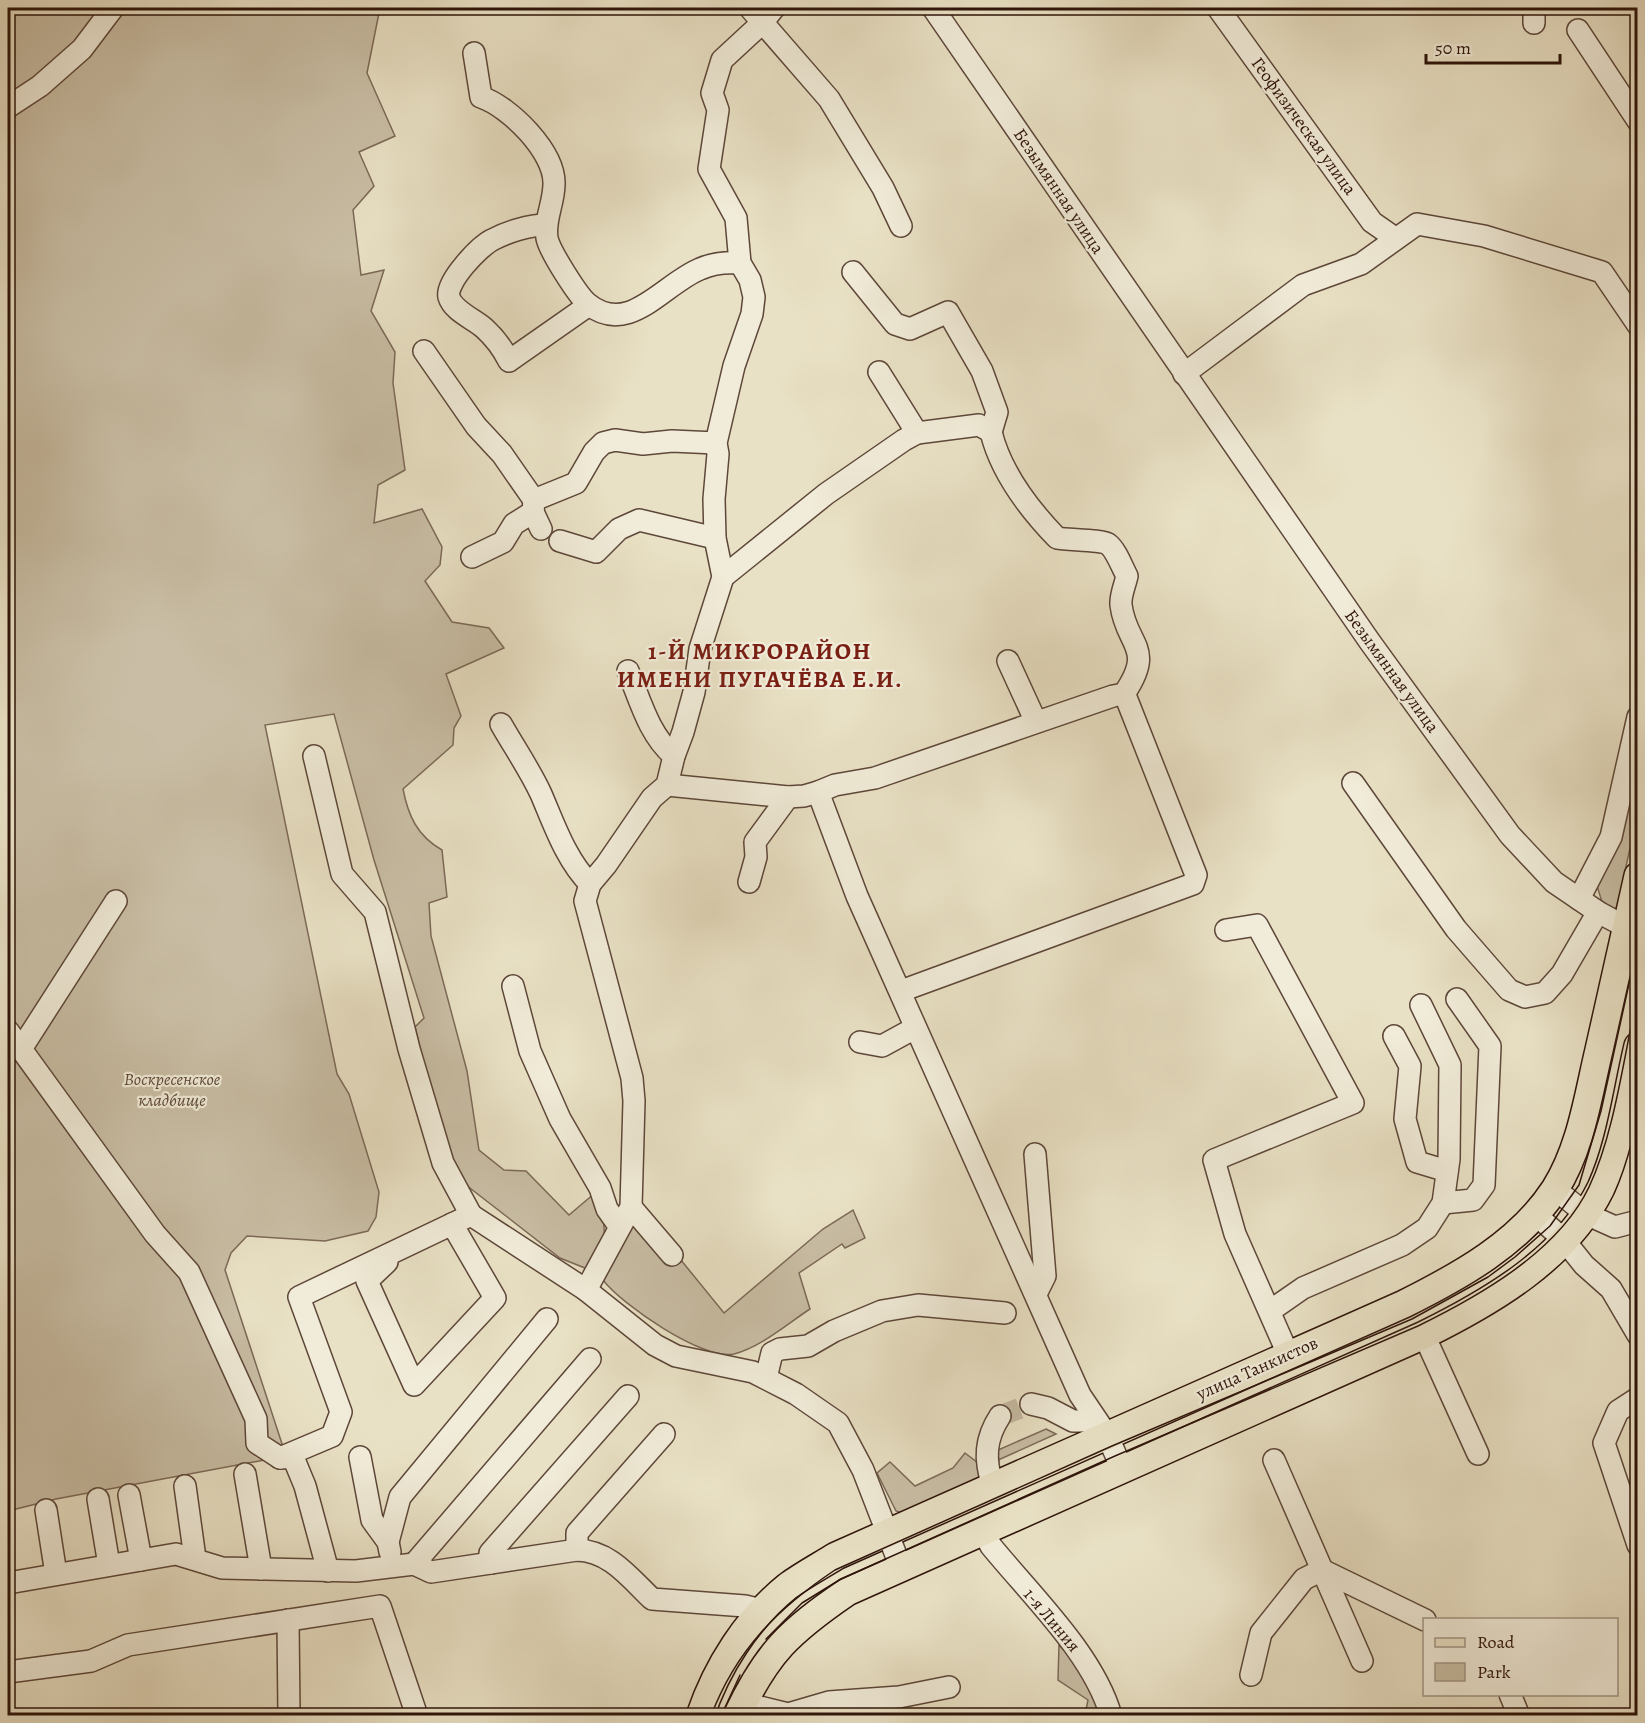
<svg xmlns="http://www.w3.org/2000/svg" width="1645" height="1723" viewBox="0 0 1645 1723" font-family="Alegreya,serif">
<rect width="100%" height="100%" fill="#e9e1c5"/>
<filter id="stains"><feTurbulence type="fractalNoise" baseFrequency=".00333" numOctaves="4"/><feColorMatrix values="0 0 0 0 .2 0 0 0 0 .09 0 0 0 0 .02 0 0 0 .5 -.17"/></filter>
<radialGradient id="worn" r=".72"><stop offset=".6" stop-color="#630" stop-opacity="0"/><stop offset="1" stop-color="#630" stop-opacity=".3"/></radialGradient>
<g fill="#c9bea5" stroke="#7c6958" stroke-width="1.5">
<path d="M8 8H380L367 73 395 136 359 152 374 186 353 210 361 275 384 270 371 311 395 352 393 383 405 470 378 485 374 523 422 509 442 547 440 565 425 581 452 622 489 628 504 648 446 674 461 716 454 728 453 745 403 789C408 815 417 836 442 850L447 897 429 903 431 936 467 1071 479 1150 504 1170 526 1171 569 1215 595 1193C606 1225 612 1242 585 1268L560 1258 466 1185 443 1144 415 1027 424 1018 374 860 334 714 265 725 337 1074 349 1094 379 1192 376 1217 368 1231 325 1241 247 1236 231 1253 225 1270 286 1456 56 1499 8 1511Z"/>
<path d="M1637 753V816L1617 908 1609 910 1603 905 1597 886Z"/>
<path d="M637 1206 724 1313 823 1229 853 1210 865 1238 845 1248 842 1244 799 1273 810 1309C787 1324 761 1347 734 1354 703 1361 621 1304 603 1280Z"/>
<path d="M1046 1429 1056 1434 996 1461 998 1450Z"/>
<path d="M965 1453 978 1463 980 1476 976 1482 904 1514 896 1511 877 1473 890 1462 915 1486 953 1468Z"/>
<path d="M1059 1645 1080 1667 1105 1715H1085L1088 1700 1058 1680Z"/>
</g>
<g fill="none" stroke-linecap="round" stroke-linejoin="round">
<path stroke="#c4b8a0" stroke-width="21" stroke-dasharray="21 10" stroke-linecap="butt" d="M1000 1416 1031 1404"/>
<g stroke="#5d4739" stroke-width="24">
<g id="minor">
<path d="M750 8 829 99 883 188 901 226"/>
<path d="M933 8 1370 642 1510 835 1554 882 1598 912 1626 927 1638 930"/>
<path d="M1218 8 1372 222 1395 238"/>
<path d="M1534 23V8"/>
<path d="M1578 30 1638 121"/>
<path d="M474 53 481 97C510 107 555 152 554 184 554 203 544 220 547 238 549 250 578 296 588 304 629 337 663 284 700 269 713 263 726 262 740 263"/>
<path d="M8 107 40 86 82 49 113 8"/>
<path d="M546 225C529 225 507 232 492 240 480 246 445 282 449 297 453 311 474 319 484 328 494 337 503 349 509 361L589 305"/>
<path d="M853 272 895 324 910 329 948 312 982 371 997 412 991 432"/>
<path d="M424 351 476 426 502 454 534 500"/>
<path d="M879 372 917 433"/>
<path d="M1184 374 1303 285 1361 264 1417 224 1484 236 1602 272 1638 325"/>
<path d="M533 512 541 529"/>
<path d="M560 541 596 552 619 529 639 520 715 538"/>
<path d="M472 557 503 542 514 524 533 512 534 500 576 483 594 452 603 443 615 440 643 444 672 441 716 443"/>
<path d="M723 577 826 494 904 440 917 433 979 425 991 432C1001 473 1028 508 1057 538 1067 540 1104 540 1108 544 1116 550 1122 567 1127 576 1125 585 1120 596 1121 605 1126 646 1156 647 1124 694"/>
<path d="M1008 661 1036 722"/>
<path d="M628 671C640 700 649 735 674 756"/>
<path d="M501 724C514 747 530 770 541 794 554 824 566 860 590 884"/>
<path d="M314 756 342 874 375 912 409 1049 443 1163 471 1215"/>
<path d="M1353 783 1456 929 1509 990 1525 997 1545 993 1562 974 1598 912"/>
<path d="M667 785 788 797 804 796 818 792 857 896 1080 1395 1107 1435 1122 1469"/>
<path d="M818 792 835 785 875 778 1113 696 1124 694 1127 700 1196 875 1193 884 901 991"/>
<path d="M749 882 756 857 755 842 788 797"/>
<path d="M1579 899 1611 837 1638 717"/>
<path d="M1226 930 1257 925 1353 1103 1214 1160 1235 1234 1288 1354"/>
<path d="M513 986 530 1051 560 1119 600 1188 607 1209 619 1226"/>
<path d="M8 1031 155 1234 189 1272 256 1419 257 1443 280 1458 293 1457 305 1486 328 1571"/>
<path d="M1394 1036 1410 1066 1405 1119 1417 1162 1447 1171"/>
<path d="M860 1042 882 1046 915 1028"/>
<path d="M21 1049 116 901"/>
<path d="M1035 1154 1045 1276 1036 1294"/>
<path d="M1555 1189 1586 1214 1615 1227 1638 1221"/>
<path d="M1443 1203 1473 1200 1484 1185 1490 1046 1457 999"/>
<path d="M631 1207 672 1255"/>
<path d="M1535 1214 1564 1240 1584 1265 1611 1289 1638 1335"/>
<path d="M387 1262 367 1281 414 1385 495 1298 452 1224"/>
<path d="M586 1290 631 1207 634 1101 632 1078 585 901 590 884 606 865 652 798 667 785 674 756 683 732 694 692 700 649 723 577 715 538 714 499 718 454 716 443 734 366 752 314 754 297 750 280 740 263 736 218 709 169 718 110 712 93 722 60 762 23 774 8"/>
<path d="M1270 1311 1303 1288 1402 1245 1427 1228 1443 1203 1449 1159 1450 1065 1421 1005"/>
<path d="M1424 1335 1478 1454"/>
<path d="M766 1378 772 1353 780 1349 808 1346 834 1331 882 1311 918 1305 1005 1313"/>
<path d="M1638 1398 1618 1411 1604 1443 1638 1545"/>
<path d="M1031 1404 1048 1408 1073 1421H1097"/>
<path d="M360 1457 372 1520 388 1542 390 1552"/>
<path d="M280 1458 332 1436 341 1412 299 1297 471 1215 586 1290 655 1345 676 1356 753 1372 796 1394 838 1423 863 1470 901 1568"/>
<path d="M1274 1460 1362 1661"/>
<path d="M245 1474 261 1569"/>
<path d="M185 1486 194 1551 192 1558"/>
<path d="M993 1486C984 1459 985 1439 1000 1416"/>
<path d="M129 1495 141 1560"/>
<path d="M98 1499 109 1565"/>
<path d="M46 1510 56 1574"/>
<path d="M983 1531 991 1546C1031 1595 1094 1655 1111 1716"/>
<path d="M388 1542 400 1497 547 1319"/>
<path d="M577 1550V1533L664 1434"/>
<path d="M491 1563 490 1553 628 1396"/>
<path d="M414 1564 590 1359"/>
<path d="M8 1583 176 1554 222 1568 356 1571 414 1564 431 1572 577 1550C610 1551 629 1577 652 1599L745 1606 762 1610"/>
<path d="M288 1620 289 1716"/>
<path d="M8 1672 91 1661 128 1645 380 1606 417 1716"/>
<path d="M1251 1675 1261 1633 1304 1579 1322 1570 1425 1620"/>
<path d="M1510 1694 1519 1716"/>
<path d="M743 1703 788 1714 829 1702 899 1697 949 1687"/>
</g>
</g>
<g stroke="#2e140a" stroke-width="30">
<g id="major">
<path d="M700 1716C717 1666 747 1619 788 1586 803 1575 820 1566 836 1556L1404 1304C1460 1276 1520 1243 1555 1189 1581 1148 1588 1096 1599 1050 1612 992 1625 934 1638 876"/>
<path d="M737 1716C767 1652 790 1631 847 1592L1424 1335C1491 1302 1567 1258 1601 1188 1621 1144 1627 1092 1638 1046"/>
</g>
</g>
<use href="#minor" stroke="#f1ecd9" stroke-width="21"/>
<use href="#major" stroke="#e9e1c5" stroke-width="27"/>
<g stroke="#2e140a" stroke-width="1.5">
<path d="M766 1639 802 1603 841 1579 1115 1456 1418 1326C1479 1296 1558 1252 1589 1187 1615 1132 1624 1054 1638 993"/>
<path d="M711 1716C736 1650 778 1608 835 1570L1112 1446 1412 1319 1488 1277 1515 1257 1550 1226 1579 1185 1601 1111 1638 943"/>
<path d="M721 1716 740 1675"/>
</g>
</g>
<g text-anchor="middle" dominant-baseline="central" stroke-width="4.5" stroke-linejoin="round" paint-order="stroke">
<g font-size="18" fill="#2e140a" stroke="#f1ecd9">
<text transform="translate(1304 126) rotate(54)">Геофизическая улица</text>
<text transform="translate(1059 191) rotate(56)">Безымянная улица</text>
<text transform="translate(1392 671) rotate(54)">Безымянная улица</text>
<text transform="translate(1257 1368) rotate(-24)">улица Танкистов</text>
<text transform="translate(1052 1620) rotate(50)">1-я Линия</text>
</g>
<g font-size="18" font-style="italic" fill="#5c4738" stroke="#f1ecd9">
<text x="172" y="1079">Воскресенское<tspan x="172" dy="21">кладбище</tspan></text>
</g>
<g font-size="24" font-weight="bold" letter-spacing="1.5" fill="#7a1f14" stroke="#f1ecd9">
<text x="760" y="651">1-Й МИКРОРАЙОН<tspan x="760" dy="28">ИМЕНИ ПУГАЧЁВА Е.И.</tspan></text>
</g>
</g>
<rect width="1645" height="1723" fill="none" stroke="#e9e1c5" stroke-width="30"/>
<rect x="9" y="9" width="1627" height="1705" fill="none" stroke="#2e140a" stroke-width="3"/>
<rect x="15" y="15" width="1615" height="1693" fill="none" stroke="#2e140a" stroke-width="1.5"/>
<rect x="1423" y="1618" width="195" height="78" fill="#f1ecd9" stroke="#a39686" stroke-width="1.5"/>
<rect x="1435" y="1638" width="30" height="9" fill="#e9e1c5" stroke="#a39686" stroke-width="1.5"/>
<text x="1477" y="1648" font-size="18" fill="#2e140a">Road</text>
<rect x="1435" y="1663" width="30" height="18" fill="#c9bea5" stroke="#a39686" stroke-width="1.5"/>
<text x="1477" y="1678" font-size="18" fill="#2e140a">Park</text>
<path d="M1426 54v9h134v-9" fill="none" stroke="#2e140a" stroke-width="3"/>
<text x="1435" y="54" font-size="18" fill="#2e140a" stroke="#f1ecd9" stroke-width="4.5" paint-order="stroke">50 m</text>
<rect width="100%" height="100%" filter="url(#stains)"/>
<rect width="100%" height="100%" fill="url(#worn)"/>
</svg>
